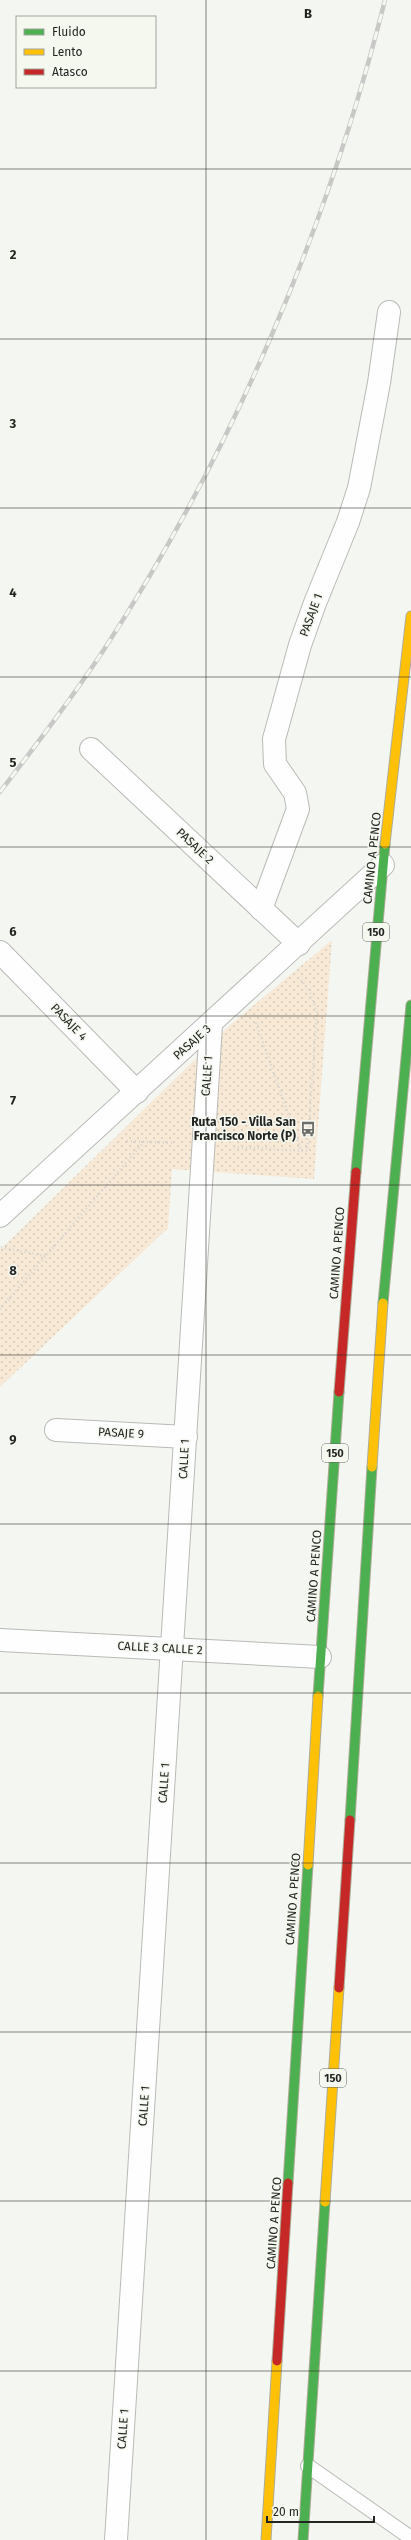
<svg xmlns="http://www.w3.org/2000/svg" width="411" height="2540" viewBox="0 0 411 2540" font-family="'Fira Sans',sans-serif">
<defs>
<pattern id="park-dots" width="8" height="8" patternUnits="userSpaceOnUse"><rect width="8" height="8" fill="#f7e9d6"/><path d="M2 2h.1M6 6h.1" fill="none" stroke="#d4c8b7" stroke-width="1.8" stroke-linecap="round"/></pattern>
</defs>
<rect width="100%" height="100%" fill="#f4f6f1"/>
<path fill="url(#park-dots)" d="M332 940 314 1179 172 1169 168 1228 0 1387V1250L228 1027Z"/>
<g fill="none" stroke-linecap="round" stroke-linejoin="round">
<g stroke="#babbb7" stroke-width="16">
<path id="lane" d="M308 2466 411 2538"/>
</g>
<g stroke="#babbb7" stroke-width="24">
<g id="street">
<path d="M91 749 299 944"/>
<path d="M261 909 298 809 295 793 275 764 274 739 300 645 315 603 348 522 359 488 379 383 389 312"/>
<path d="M0 952 137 1092"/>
<path d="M0 1216 383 865"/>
<path d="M56 1430 186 1437"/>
<path d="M0 1640 320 1657"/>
<path d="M116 2540 211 1025"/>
</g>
</g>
<g stroke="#aeac98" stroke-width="11">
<g id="fast">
<path d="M356 1172 385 844"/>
<path d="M383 1303 411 1005"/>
<path d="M318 1696 339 1392"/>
<path d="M350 1820 372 1467"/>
<path d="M288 2183 308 1865"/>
<path d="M303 2540 325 2202"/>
</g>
</g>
<g stroke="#aeac98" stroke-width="11">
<g id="slow">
<path d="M385 844 411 616"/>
<path d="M372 1467 383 1303"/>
<path d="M308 1865 318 1696"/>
<path d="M325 2202 339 1988"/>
<path d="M266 2540 277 2361"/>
</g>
</g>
<g stroke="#aeac98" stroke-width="11">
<g id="jam">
<path d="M339 1392 356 1172"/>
<path d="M339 1988 350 1820"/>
<path d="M277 2361 288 2183"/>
</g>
</g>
<g stroke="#d4d4d4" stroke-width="2.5" stroke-dasharray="1 3" stroke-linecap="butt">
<path d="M256 1023 301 1150"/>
<path d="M127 1141 173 1143"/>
<path d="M234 1147 307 1151 317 1012 309 990 301 980"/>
<path d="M1 1247 45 1256"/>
<path d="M0 1309 144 1142"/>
</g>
<use href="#lane" stroke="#fdfefd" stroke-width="14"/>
<use href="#street" stroke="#fdfefd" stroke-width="22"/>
<use href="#fast" stroke="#4caf50" stroke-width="9"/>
<use href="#slow" stroke="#ffc107" stroke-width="9"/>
<use href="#jam" stroke="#c62828" stroke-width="9"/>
<g stroke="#c8c8c7" stroke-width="4.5">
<path id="rail" d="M0 792C36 745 72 698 105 648 233 451 328 227 385 0"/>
</g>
<use href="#rail" stroke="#f4f8ef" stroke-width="3" stroke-dasharray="9" stroke-linecap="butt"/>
</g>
<path fill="none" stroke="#242522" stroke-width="1" stroke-opacity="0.55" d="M206 0V2540M0 169H411M0 339H411M0 508H411M0 677H411M0 847H411M0 1016H411M0 1185H411M0 1355H411M0 1524H411M0 1693H411M0 1863H411M0 2032H411M0 2201H411M0 2371H411"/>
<defs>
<g id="bus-bare" transform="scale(1.2)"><path d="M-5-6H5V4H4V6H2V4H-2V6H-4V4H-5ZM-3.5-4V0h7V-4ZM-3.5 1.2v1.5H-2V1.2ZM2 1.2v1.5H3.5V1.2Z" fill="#6d6e6a" stroke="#f4f8ef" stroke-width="2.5" paint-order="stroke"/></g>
</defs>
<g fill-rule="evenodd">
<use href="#bus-bare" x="308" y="1129"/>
</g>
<g text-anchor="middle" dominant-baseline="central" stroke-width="3" stroke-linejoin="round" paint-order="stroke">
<g fill="#f4f8ef" stroke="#626460" stroke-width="1">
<rect x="363" y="923" width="26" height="18" rx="3"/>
<rect x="322" y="1444" width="26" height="18" rx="3"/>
<rect x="320" y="2069" width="26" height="18" rx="3"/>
</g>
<g font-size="11" font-weight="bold" fill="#242522">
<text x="376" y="932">150</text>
<text x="335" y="1453">150</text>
<text x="333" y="2078">150</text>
</g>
<g font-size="12" fill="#242522" stroke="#f4f8ef">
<text transform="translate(311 615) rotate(-70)">PASAJE 1</text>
<text transform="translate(195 846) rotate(43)">PASAJE 2</text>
<text transform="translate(372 858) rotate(-84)">CAMINO A PENCO</text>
<text transform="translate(69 1022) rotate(46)">PASAJE 4</text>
<text transform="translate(192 1042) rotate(-42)">PASAJE 3</text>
<text transform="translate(207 1076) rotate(-86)">CALLE 1</text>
<text transform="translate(337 1253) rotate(-86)">CAMINO A PENCO</text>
<text transform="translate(121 1433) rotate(3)">PASAJE 9</text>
<text transform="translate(184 1459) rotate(-87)">CALLE 1</text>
<text transform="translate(314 1576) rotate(-86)">CAMINO A PENCO</text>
<text transform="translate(160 1648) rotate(3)">CALLE 3 CALLE 2</text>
<text transform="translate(164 1783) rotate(-86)">CALLE 1</text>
<text transform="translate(293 1899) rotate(-86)">CAMINO A PENCO</text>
<text transform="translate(144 2106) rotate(-86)">CALLE 1</text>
<text transform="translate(274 2223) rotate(-86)">CAMINO A PENCO</text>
<text transform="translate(123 2429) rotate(-86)">CALLE 1</text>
</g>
<g font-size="12" font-weight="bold" fill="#242522" stroke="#f4f8ef" text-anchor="end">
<text x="296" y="1122">Ruta 150 - Villa San<tspan x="296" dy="14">Francisco Norte (P)</tspan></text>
</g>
</g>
<g font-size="13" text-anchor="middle" font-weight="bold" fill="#242522" stroke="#f4f8ef" stroke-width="3" stroke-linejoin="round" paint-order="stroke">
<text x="308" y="18">B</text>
<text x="13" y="259">2</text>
<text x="13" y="428">3</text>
<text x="13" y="597">4</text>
<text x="13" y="767">5</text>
<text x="13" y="936">6</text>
<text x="13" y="1105">7</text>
<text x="13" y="1275">8</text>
<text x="13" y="1444">9</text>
</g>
<rect x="16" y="16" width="140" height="72" fill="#f4f8ef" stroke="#a1a49d"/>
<rect x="24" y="29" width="20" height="6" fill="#4caf50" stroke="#a1a49d"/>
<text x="52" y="36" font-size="12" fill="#242522">Fluido</text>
<rect x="24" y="49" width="20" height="6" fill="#ffc107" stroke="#a1a49d"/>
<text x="52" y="56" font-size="12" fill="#242522">Lento</text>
<rect x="24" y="69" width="20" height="6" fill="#c62828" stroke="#a1a49d"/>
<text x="52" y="76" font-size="12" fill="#242522">Atasco</text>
<path d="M267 2516v6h107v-6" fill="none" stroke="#242522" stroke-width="2"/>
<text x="273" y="2516" font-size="12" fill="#242522" stroke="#f4f8ef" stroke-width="3" paint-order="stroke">20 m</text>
</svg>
